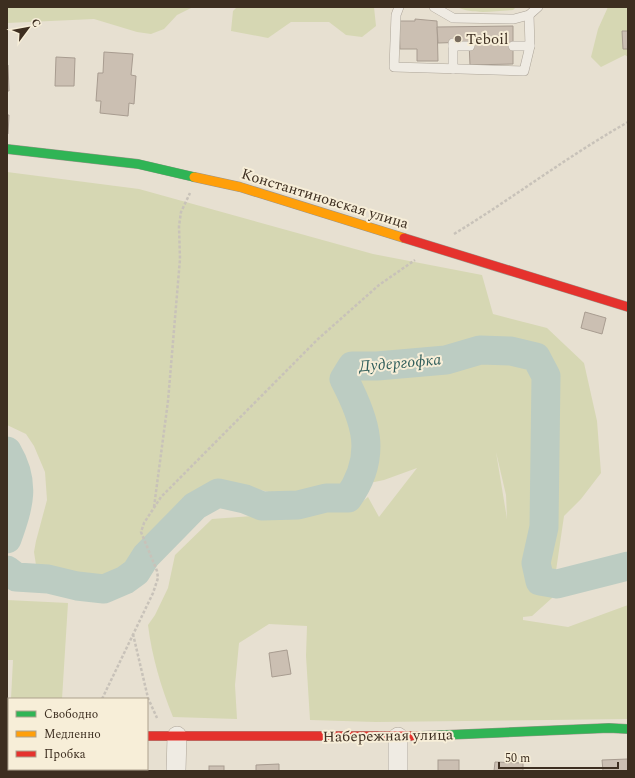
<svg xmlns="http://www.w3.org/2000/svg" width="635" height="778" viewBox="0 0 635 778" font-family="Spectral,serif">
<rect width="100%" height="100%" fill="#e7e0d1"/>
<g fill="#d6d7b3" fill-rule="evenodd">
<path d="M7 7H193L177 15 164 29 151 34 137 32 94 19 7 23Z"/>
<path d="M237 7H374L376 26 362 37 346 35 329 22H291L268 38 231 31 233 11Z"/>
<path d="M457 7H516L513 10C495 11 473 15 457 7Z"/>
<path d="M608 7H628V57L625 55 601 67 591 57 598 29Z"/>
<path d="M7 172 139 189 373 254 482 275 493 314 547 328 584 363 597 421 601 473 581 499 564 516 552 598 532 616 523 617V620L568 627 628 605V719L376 722 310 720 306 656 307 626 269 624 239 643 235 685 237 719 173 717C161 687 152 657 148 625L155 615 168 588 175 555 212 519 279 514H312L334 510H352L368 497 379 517 417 468 384 480 345 488 317 489 281 497 269 492 230 483H220L208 487 185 505 167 526 141 548 121 574 109 579 90 577 66 570 36 565 34 552 36 541 47 500 45 472 34 446 26 434 7 425ZM496 452 506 495 507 519Z"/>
<path d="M7 600 68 603 62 699H11L13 660H7Z"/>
</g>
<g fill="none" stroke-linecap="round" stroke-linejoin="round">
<g stroke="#bcccc2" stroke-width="29">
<path d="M7 451C26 483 19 505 7 539"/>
<path d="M7 570 16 577 48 579 77 586 104 589 125 580 136 572 146 556 195 506 218 493 245 499 262 506 298 505 326 498H348C378 456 366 421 344 379L352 366H377L446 360 480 350 511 351 536 357 546 376 544 527 536 563 540 581 557 584 628 566"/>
</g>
</g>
<g fill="#cbbfb2" stroke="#a89c90">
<path d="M415 19 437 21 438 61H417V49H400L399 21H415Z"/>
<path d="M513 26V64L470 65 469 42 438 43 437 27Z"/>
<path d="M622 31H628V49H623Z"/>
<path d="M104 52 133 54 131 75 136 76 134 104 129 103 128 116 100 113 101 101H96L98 73H103Z"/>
<path d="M56 57 75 58 74 86H55Z"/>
<path d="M7 65H8L9 91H7Z"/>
<path d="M7 115H9L8 134H7Z"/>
<path d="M585 312 606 318 602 334 581 328Z"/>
<path d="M287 650 291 674 272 677 269 653Z"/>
<path d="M628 759V771H603L602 760Z"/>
<rect x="438" y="760" width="21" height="11"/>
<path d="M495 762 523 763V771H494Z"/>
<path d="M279 764V771H256V765Z"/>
<rect x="209" y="766" width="15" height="5"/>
<rect x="27" y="769" width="21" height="2"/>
</g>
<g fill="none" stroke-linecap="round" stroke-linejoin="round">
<g stroke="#ada599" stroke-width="10">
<g id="lane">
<path d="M399 7 396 15 394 67 524 71 530 46 529 15"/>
<path d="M434 7 453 18 514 19 529 15 538 7"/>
<path d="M453 43V69"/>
<path d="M453 46H470"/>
<path d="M513 46H530"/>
</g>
</g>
<g stroke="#ada599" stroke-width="20">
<g id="street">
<path d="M7 737H9"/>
<path d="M84 771V769"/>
<path d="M176 771 177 736"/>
<path d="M398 771V737"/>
</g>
</g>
<g stroke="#9c958a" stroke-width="10">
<g id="fast">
<path d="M7 149 138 164 194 177"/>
<path d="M421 736 609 728 628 729"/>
</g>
</g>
<g stroke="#9c958a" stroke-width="10">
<path id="slow" d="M194 177 240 187 404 238"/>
</g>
<g stroke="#9c958a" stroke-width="10">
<g id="jam">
<path d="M404 238 628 307"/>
<path d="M147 736H421"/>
</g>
</g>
<g stroke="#c8c2b9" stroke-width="2.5" stroke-dasharray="3 2" stroke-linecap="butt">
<path d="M454 234C513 198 568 156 628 122"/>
<path d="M154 507 168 401 180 259 179 226 181 212 190 193"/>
<path d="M133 634 148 698 157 718"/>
<path d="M102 699 153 593 158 578 157 571 141 532 144 523 161 497 318 339 379 285 415 260"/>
</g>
<use href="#lane" stroke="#efebe3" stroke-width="9"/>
<use href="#street" stroke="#efebe3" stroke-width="19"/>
<use href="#fast" stroke="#30b455" stroke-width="9"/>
<use href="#slow" stroke="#ff9f0a" stroke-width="9"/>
<use href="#jam" stroke="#e5322d" stroke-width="9"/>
</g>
<circle fill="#786c5e" stroke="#f7eed8" stroke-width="1.5" cx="458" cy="39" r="4"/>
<g text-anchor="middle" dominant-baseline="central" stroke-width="4" stroke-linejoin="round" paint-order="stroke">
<g font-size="15" fill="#3d2e20" stroke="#f7eed8" text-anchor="start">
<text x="466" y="39">Teboil</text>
</g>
<g font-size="15" fill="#3d2e20" stroke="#f7eed8">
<text transform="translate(325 199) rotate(17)">Константиновская улица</text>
<text transform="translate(388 736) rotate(-1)">Набережная улица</text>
</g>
<g font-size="16" font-style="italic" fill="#2f5d5a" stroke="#f7eed8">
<text transform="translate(400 363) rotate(-5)">Дудергофка</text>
</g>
</g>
<rect width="635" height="778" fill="none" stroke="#3d2e20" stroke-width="16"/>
<rect x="8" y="698" width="140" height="72" fill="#f7eed8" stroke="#ada18e"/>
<rect x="16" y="711" width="20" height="6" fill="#30b455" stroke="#ada18e"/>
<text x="44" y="718" font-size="12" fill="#3d2e20">Свободно</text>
<rect x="16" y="731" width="20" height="6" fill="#ff9f0a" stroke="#ada18e"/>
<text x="44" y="738" font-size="12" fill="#3d2e20">Медленно</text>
<rect x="16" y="751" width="20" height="6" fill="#e5322d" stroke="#ada18e"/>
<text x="44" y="758" font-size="12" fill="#3d2e20">Пробка</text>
<g transform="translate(28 28) rotate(58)" stroke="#f7eed8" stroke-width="3" paint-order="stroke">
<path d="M0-3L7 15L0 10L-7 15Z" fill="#3d2e20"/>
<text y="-6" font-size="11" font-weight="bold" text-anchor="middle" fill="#3d2e20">С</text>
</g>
<path d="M499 762v6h119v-6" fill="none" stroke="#3d2e20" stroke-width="2"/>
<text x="505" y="762" font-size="12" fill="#3d2e20" stroke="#f7eed8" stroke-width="3" paint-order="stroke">50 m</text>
</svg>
